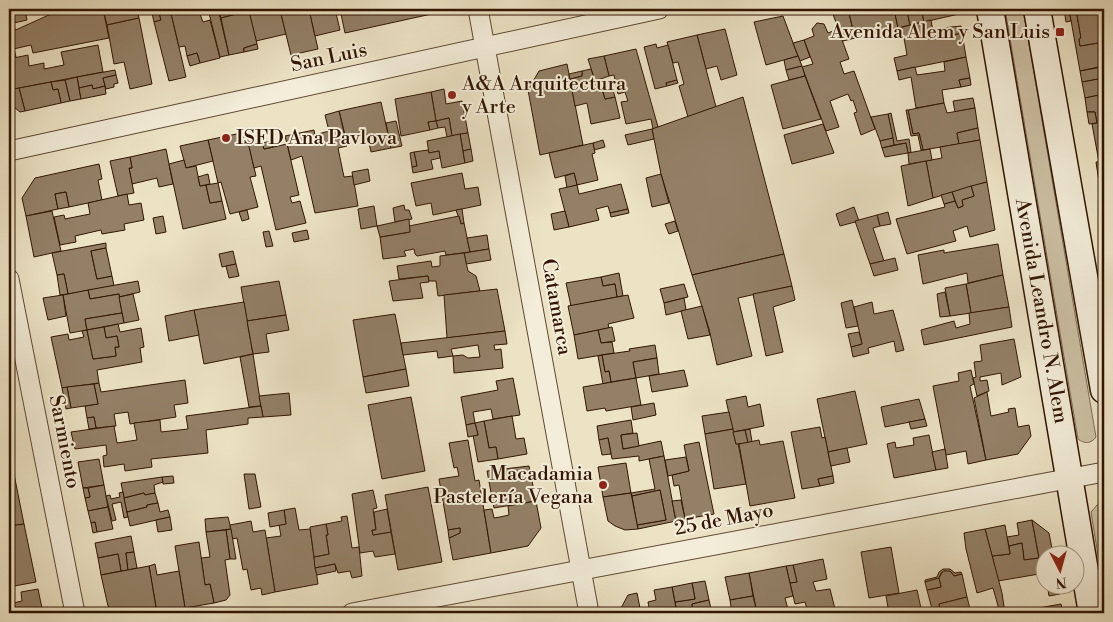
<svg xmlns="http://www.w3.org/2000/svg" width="1113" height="622" viewBox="0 0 1113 622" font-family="'Libre Bodoni',serif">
<rect width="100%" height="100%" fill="#ece3c5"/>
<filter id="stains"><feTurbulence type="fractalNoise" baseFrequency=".004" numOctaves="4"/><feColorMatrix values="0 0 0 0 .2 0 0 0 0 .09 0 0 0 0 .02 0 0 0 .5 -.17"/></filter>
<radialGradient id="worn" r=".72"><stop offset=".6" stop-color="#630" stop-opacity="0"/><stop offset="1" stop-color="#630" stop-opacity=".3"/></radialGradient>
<g fill="#ccc0a4" stroke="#7f6a53">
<path d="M1005 9H1023L1096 437C1091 444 1084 444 1078 439Z"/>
<path d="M1097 505H1104V592L1091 512Z"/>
</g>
<g fill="#938067" stroke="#321502" fill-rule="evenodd">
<path d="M9 9H50L26 15 27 20 14 23 15 30 9 33Z"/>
<path d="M62 9H103L109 38 33 53 31 45 9 50V33Z"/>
<path d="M128 9H137L139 18 107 25 104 13Z"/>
<path d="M151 9H158L161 20 154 22Z"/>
<path d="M158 9H170L186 77 169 81 154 22 161 20Z"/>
<path d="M170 9H208V11L200 14 203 22 210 20 220 58 200 63 197 53 187 56 185 46 179 47Z"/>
<path d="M208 9H218L229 55 220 57Z"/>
<path d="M218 9H248L249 11 221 18Z"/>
<path d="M248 9H280L286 34 256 41Z"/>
<path d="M280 9H301L281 14Z"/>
<path d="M301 9H309L318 49 291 55 281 14Z"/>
<path d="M309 9H335L340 30 315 36Z"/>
<path d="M340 9H435L436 13 345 33Z"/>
<path d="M831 9H848L855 38 843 41Z"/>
<path d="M848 9H894L898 28 855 38Z"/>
<path d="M894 9H918L907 11 910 25 898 28Z"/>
<path d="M921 9 924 22 910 25 907 11Z"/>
<path d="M921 9H958L959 14 924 22Z"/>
<path d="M1064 9H1069L1071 21 1066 22Z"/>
<path d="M1069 9H1076L1081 38 1079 39 1080 46 1104 42V55H1101L1103 66 1080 71Z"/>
<path d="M1076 9H1104V42L1080 46 1079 39 1081 38Z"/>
<path d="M249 11 257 44 244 48V52L229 55 221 18Z"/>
<path d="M783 16 798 56 766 65 754 22Z"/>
<path d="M139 18 152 84 130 89 124 62 114 64 107 25Z"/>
<path d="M931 20 933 31 951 27 952 35 962 33 966 57 897 71 894 58 907 55 902 27Z"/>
<path d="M817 23 824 24 828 33 838 29 849 59 840 62 844 74 854 71 875 129 861 135 854 113 857 112 853 100 851 101 848 94 830 101 839 127 826 131 802 67 813 64 804 40 814 36 812 29Z"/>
<path d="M961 26 962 33 952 35 951 27Z"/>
<path d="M725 29 737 75 721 80 717 66 706 69 697 35Z"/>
<path d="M697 35 716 107 688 117 679 86 684 84 678 62 673 63 667 42Z"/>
<path d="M804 40 810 57 800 61 793 43Z"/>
<path d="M257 44 258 49 244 52V48Z"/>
<path d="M656 44 657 48 668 45 677 80 666 83 667 86 655 89 644 47Z"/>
<path d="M98 45 103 72 9 90V59L28 55 29 66 44 63V69L64 65 61 52Z"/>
<path d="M14 49 16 57 9 59V50Z"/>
<path d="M636 49 658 127 653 129 651 119 626 124 621 102 628 101 625 92 618 94 614 75 609 76 604 56Z"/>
<path d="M197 53 200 63 190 66 187 56Z"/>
<path d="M604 56 609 76 595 81 588 59Z"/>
<path d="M798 56 802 66 786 70 784 60Z"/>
<path d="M966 57 970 78 959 80 961 87 942 90 944 103 916 108 911 77 899 80 897 71 915 67 917 75 945 71 944 62Z"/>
<path d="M567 64 583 145 540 155 528 90 539 71Z"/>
<path d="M802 66 805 76 789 80 786 70Z"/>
<path d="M1102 67 1104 78 1082 82 1080 71Z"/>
<path d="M591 69 595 81 599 79 605 99 615 97 620 118 591 124 587 103 575 106 570 79 582 76V71Z"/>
<path d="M115 70 116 75 103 78 105 86 93 89 92 85 79 88 77 77Z"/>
<path d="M582 71V76L570 79 569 74Z"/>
<path d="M116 75 118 83 114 84V87L106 89 103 78Z"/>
<path d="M805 76 821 119 783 129 771 85Z"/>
<path d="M77 77 81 99 70 101 65 80Z"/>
<path d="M970 78 971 85 961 87 959 80Z"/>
<path d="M1104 78V94L1085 98 1082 82Z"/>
<path d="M65 80 70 101 61 103 58 89 53 90 51 82Z"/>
<path d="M677 80 678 83 667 86 666 83Z"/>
<path d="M51 82 53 90 58 89 61 103 25 111 19 88Z"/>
<path d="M92 85 93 89 105 86 106 94 81 99 79 88Z"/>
<path d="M19 88 25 111 20 112 9 103V90Z"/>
<path d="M444 89 446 104 462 101 468 133 452 136 449 118 436 121 431 92Z"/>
<path d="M613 90 615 97 605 99 603 92Z"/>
<path d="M431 92 436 121 428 122 430 130 401 136 395 99Z"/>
<path d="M1104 94V162H1099L1092 124 1097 123 1095 112H1087L1085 98Z"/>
<path d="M743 97 784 254 692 275 661 174 652 129Z"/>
<path d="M973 98 975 108 955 112 953 101Z"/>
<path d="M381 102 391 148 371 152 367 134 346 139 339 111Z"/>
<path d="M944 103 947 113 975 108 978 128 957 133 959 144 923 150 919 133 913 134 908 110Z"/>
<path d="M906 110H908L913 134 919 133 923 150H921L918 135 911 136Z"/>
<path d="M339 111 347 146 338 148 344 177 353 176 358 206 315 213 302 156 291 160 285 136 314 130 315 135 329 131 325 115Z"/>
<path d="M1087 112H1095L1097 123 1089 124Z"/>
<path d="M891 113 897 141 909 139 911 152 908 153 906 143 894 145 888 114Z"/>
<path d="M888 114 893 138 880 141 871 117Z"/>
<path d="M449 118 452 136 447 137 445 127 438 128 436 121Z"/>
<path d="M396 121 402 146 391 148 386 123Z"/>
<path d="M436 121 438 128 430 130 428 122Z"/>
<path d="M823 124 834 153 792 164 784 135Z"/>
<path d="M978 128 980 140 959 144 957 133Z"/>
<path d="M652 129 654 139 628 145 625 135Z"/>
<path d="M246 132 256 176 250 177 258 207 230 214 221 182 218 183 208 140Z"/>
<path d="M468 133 471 149 463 151 460 134Z"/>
<path d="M460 134 465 163 442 168 439 151 429 153 427 141Z"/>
<path d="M893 138 894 145 882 148 880 141Z"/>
<path d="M262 139 264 149 287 144 299 195 290 197 292 203 300 201 306 223 276 230 261 166 254 168 248 142Z"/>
<path d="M208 140 213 161 186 168 180 146Z"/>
<path d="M603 140 605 147 594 150 593 143Z"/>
<path d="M980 140 987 182 933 198 926 161 942 158 940 147Z"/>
<path d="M272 141 273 147 264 149 262 143Z"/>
<path d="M593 143 595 153 592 154 598 180 577 185 574 173 555 178 549 153Z"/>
<path d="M906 143 908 153 885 157 882 148Z"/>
<path d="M166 149 173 184 159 187 157 178 132 184 129 168H132L130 157Z"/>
<path d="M471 149 473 161 465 163 463 151Z"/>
<path d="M930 149 932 160 909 164 908 153Z"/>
<path d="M428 150 429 153 439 151 440 158 431 160 433 169 413 173 412 167 417 166 414 152Z"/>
<path d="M414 152 417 166 412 167 410 153Z"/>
<path d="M130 157 132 168H129L134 193 118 196 110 161Z"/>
<path d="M184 160 186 168 196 166 200 186 206 185 210 203 222 201 226 219 183 229 169 164Z"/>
<path d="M926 161 933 198 908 206 901 166Z"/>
<path d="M1096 162H1104V195H1101Z"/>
<path d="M99 164 102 179 98 180 102 200 69 207 66 192 55 194 58 209 26 216 22 198 35 178Z"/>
<path d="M368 169 370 181 354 185 352 172Z"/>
<path d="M462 173 465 189 478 187 481 205 433 215 431 203 416 206 411 183Z"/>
<path d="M574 173 577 185 567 188 565 176Z"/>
<path d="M208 174 210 184 200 186 198 177Z"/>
<path d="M661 174 669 203 652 207 646 178Z"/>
<path d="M987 182 995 230 970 237 967 226 953 231 956 241 907 254 896 219 945 207 944 204 955 201 958 208 963 206 962 200 974 196 971 186Z"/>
<path d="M218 183 222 201 210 203 206 185Z"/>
<path d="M621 184 628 209 610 213 608 206 596 209 599 220 569 227 559 189 577 185 579 194Z"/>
<path d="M971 186 974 196 962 200 963 206 958 208 952 192Z"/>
<path d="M66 192 69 207 58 209 55 194Z"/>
<path d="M952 192 955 201 944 204 941 195Z"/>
<path d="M127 194 129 205 141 203 144 220 124 224 125 230 102 234 101 230 75 236 76 242 60 245 54 217 64 215 65 219 90 214 88 203Z"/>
<path d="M404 205 405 210H409L412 219 395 222 393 208Z"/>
<path d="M374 206 377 226 361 229 358 209Z"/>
<path d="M854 207 859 221 840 226 836 214Z"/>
<path d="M462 209 464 223 461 224 456 210Z"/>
<path d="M628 209 629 213 611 217 610 213Z"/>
<path d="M247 210 249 219 242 221 239 212Z"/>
<path d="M52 211 61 251 34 257 26 216Z"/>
<path d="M565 211 569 227 554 230 551 214Z"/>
<path d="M888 212 891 224 880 226 877 215Z"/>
<path d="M877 215 880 226 873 228 884 261 870 264 855 221Z"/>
<path d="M163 216 166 232 156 234 153 218Z"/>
<path d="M459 216 461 224 464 223 470 252 446 255 445 251 417 256 415 254 414 249 404 251 406 256 383 259 380 237 410 232 409 226Z"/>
<path d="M409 219 410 232 380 237 377 226Z"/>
<path d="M675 221 678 231 669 234 665 224Z"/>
<path d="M307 230 309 239 294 242 292 233Z"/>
<path d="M269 231 273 246 266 247 263 232Z"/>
<path d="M487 235 489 249 470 252 467 238Z"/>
<path d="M106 243V248L91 251 97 279 112 276 114 286 68 294 64 274 57 275 52 253Z"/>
<path d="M998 244 1003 275 968 283 967 273 923 284 918 255 944 250V253Z"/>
<path d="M106 248 112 276 97 279 91 251Z"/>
<path d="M489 249 491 260 466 264 464 253Z"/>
<path d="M233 251 236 264 222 267 219 254Z"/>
<path d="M464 253 468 271 476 276 480 291 438 296 436 281H429L428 276 399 279 397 266 431 261 432 267 440 266V256Z"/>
<path d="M784 254 792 286 738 298 752 356 717 365 709 329 692 275Z"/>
<path d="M895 258 898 270 874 276 870 264Z"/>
<path d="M236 264 239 276 229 278 226 266Z"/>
<path d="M619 273 623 296 617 297 615 284 603 286 601 277Z"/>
<path d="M64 274 68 294 60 295 57 275Z"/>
<path d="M1003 275 1009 307 971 313 966 284Z"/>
<path d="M428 276 429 282 420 283 423 298 393 301 389 281Z"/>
<path d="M601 277 603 286 615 284 617 297 571 306 566 283Z"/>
<path d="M138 281 140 292 119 297V294L90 299 88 290Z"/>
<path d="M279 281 286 315 247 321 241 287Z"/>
<path d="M684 284 688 297 664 303 660 289Z"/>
<path d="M966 284 971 313 950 316 945 288Z"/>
<path d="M792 286 795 300 773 307 783 352 766 356 753 294Z"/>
<path d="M497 289 505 331 447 338 444 295Z"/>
<path d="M88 290 90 299 119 294 122 313 85 319 87 330 70 333 63 295Z"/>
<path d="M945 292 950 316 940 317 937 294Z"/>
<path d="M133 294 139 320 124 323 119 297Z"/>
<path d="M63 295 66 316 48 320 43 298Z"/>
<path d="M628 295 634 318 608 324 609 328 574 335 568 306Z"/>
<path d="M684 298 686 310 666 315 664 303Z"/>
<path d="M852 300 858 326 846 328 841 303Z"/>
<path d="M244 302 253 354 204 364 194 310Z"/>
<path d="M872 302 874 314 893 310 904 350 896 352 894 341 868 348 869 353 853 357 851 347 862 344 854 307Z"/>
<path d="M702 306 710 335 688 339 681 311Z"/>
<path d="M1009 307 1012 327 924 345 921 330 954 321 956 328 970 324 969 313Z"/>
<path d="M194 310 199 335 169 341 165 316Z"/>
<path d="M122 313 124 323 87 330 85 319Z"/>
<path d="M395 314 406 369 363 377 353 320Z"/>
<path d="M286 315 289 330 266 334 269 352 253 354 247 321Z"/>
<path d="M118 324 120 332 141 328 144 347 140 348 142 362 97 370 99 383 62 388 51 337 68 334 69 340 84 337 82 331 87 330 93 359 116 356 115 347H119L117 336 106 338 104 327Z"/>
<path d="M104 327 106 338 117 336 119 347H115L116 356 93 359 87 330Z"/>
<path d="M612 327 615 341 601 343 598 330Z"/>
<path d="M598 330 601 343 612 342 614 353 578 359 574 335Z"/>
<path d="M505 331 507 344 494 345 495 350 501 349 503 368 454 373 453 356 438 358 437 351 403 355 401 343ZM478 345 480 357 468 358 463 355 453 356 451 349Z"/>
<path d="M859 332 862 344 851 347 848 334Z"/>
<path d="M1014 339 1021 377 1002 385 1001 373 980 377V381L987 380 989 391 977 396 973 378 976 377 974 362 982 361 980 345Z"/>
<path d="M655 345 657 358 633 362 636 378 611 382 609 371 605 372 602 355 630 351 629 349Z"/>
<path d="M253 354 261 406 249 407 240 357Z"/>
<path d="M602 355 605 372 609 371 611 382 603 384 598 356Z"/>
<path d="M657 358 659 374 636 378 633 362Z"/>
<path d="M406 369 409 386 366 393 363 377Z"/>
<path d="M684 370 688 386 652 392 649 376Z"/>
<path d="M971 370 974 384 970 386 986 460 968 464 966 451 946 455 933 386 959 381 958 373Z"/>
<path d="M513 378 520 415 493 419 491 409 473 412 475 423 466 425 461 397 498 390 496 381Z"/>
<path d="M636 378 641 405 606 411 605 408 587 411 583 387Z"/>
<path d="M185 380 188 403 174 405 176 417 130 424 128 412 114 414 116 426 96 428 94 417 87 418 85 406 98 404 94 384 99 383 101 392Z"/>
<path d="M94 384 98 404 71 408 67 387Z"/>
<path d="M67 387 71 408 66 409 62 388Z"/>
<path d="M855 391 867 444 828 452 817 399Z"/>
<path d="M987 392 991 416 1009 412 1008 409 1015 408 1018 427 1029 425 1031 436 1018 454 986 460 974 398Z"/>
<path d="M289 393 291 415 263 417 259 396Z"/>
<path d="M746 396 748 407 760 404 764 426 733 432 726 400Z"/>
<path d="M411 397 425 471 382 479 368 405Z"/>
<path d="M919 399 925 419 885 427 881 407Z"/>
<path d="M654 403 656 415 633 420 631 407Z"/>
<path d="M261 406 263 417 248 418V424L206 430 208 453 151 459 152 467 125 471 124 464 104 467 103 456 107 455 106 445 75 449 71 432 114 426 117 443 137 440 134 423 160 420 161 432 188 429 186 416Z"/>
<path d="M729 412 733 429 705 434 702 416Z"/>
<path d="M512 416 516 439 524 438 527 454 498 459 496 447 489 448 484 421Z"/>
<path d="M94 417 96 428 89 429 87 418Z"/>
<path d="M925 419 927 426 911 429 909 422Z"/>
<path d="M631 420 633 433 621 435 623 449 661 441 664 456 639 461V456L612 459 608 438 599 440 597 426Z"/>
<path d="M484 421 489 448 496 447 498 459 478 462 473 435H478L475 423Z"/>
<path d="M475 423 478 435 468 437 466 425Z"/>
<path d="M820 427 822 438 825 437 833 476 818 479 820 486 802 489 791 432Z"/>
<path d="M733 429 736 444 738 443 746 484 714 489 705 434Z"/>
<path d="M750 429 752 442 748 443 745 430Z"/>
<path d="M745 430 748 443 736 444 733 432Z"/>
<path d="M637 433 639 446 623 449 621 435Z"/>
<path d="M929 435 936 470 894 478 887 444 895 442 896 448 914 445 913 438Z"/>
<path d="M608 438 611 454 602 455 599 440Z"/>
<path d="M468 440 475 481 479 480 491 553 453 560 449 538 460 533V528L448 530 439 479 459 476 457 467 454 468 449 443Z"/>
<path d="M759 440 760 445 783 441 795 498 750 506 739 444Z"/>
<path d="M699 442 714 514 685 519 679 485 674 486 672 475 689 471 684 445Z"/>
<path d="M847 448 850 462 831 466 828 452Z"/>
<path d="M945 449 948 468 936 470 932 452Z"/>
<path d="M664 456 676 521 638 529 637 525 666 520 660 490 632 496 631 493 655 489 649 459Z"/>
<path d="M686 457 689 471 668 476 665 460Z"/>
<path d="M99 459 104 485 83 488 78 462Z"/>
<path d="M626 463 631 493 603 497 598 467Z"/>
<path d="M529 466 536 501 494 508 487 471Z"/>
<path d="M13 469 24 524 9 526V470Z"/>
<path d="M244 474H255L261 507 249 509Z"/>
<path d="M173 476 174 483 163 484 162 477Z"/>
<path d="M833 476 834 483 820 486 818 479Z"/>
<path d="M162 477 163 482 154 485 155 493 145 495 144 493 124 498 121 483Z"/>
<path d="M104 485 108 507 88 511 85 498 90 497 88 488Z"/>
<path d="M428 487 442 562 398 570 385 495Z"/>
<path d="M83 488H88L90 497 85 498Z"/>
<path d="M373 490 377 508 373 509 376 530H372L373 535 391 532 395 554 375 557 373 551 360 553 352 494Z"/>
<path d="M660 490 666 520 637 525 632 496Z"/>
<path d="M123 492 128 517 124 518 121 502 112 504 116 520 112 521 106 496 110 495 111 499 120 497 119 493Z"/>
<path d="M144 493 145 495 155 493 158 503 147 505V507L127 512 124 498Z"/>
<path d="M631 493 638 529 625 530 615 526 608 521 603 497Z"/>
<path d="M681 500 685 519 676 521 672 501Z"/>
<path d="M536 501 541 528 528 546 491 553 484 510 492 509 494 518 500 517 509 515 508 506Z"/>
<path d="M158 503 160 512 168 510 170 517 130 526 127 512 147 507V505Z"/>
<path d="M108 507 113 529 97 532 95 522 91 523 88 511Z"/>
<path d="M295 508 299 530 310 529 318 584 275 592 266 538 281 536 279 525 286 524 284 510Z"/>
<path d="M387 509 391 532 373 535 372 530H376L374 512Z"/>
<path d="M284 510 286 524 270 527 268 513Z"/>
<path d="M347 516 352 548 359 547 362 576 352 578 350 571 338 573 335 564 315 568 314 557 329 554 326 535H328L326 524 342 521 341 517Z"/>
<path d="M170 517 172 530 158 532 156 520Z"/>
<path d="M228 517 231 529 206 532 205 519Z"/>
<path d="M1032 520 1039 558 1024 560 1022 543 1009 546 1007 537 1019 535 1017 523Z"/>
<path d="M1032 520 1049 533 1053 554H1046V575L1045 573 998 581 992 556 1010 554 1009 546 1022 543 1024 560 1039 558Z"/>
<path d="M251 521 253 532 265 530 275 592 262 595 261 588 251 590 247 569 243 570 237 538 232 539 230 525Z"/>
<path d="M95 522 97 532 93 533 91 523Z"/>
<path d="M24 524 36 582 9 587V526Z"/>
<path d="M326 524 328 535H326L329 554 314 557 310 527Z"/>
<path d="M1005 525 1010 554 992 556 985 529Z"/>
<path d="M460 528V533L449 538 448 530Z"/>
<path d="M231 529 236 559H230L226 530Z"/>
<path d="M985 529 1002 593 1005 613H1000L993 588 977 593 966 549 964 533Z"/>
<path d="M226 530 230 559 225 560 230 595 226 600 214 603 210 584 205 585 201 558 210 557 206 532Z"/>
<path d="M131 536 134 552 126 553 128 570 121 571 118 554 98 558 95 543Z"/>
<path d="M199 542 205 585 210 584 214 603 185 608 175 546Z"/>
<path d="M891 547 899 593 869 598 861 552Z"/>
<path d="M134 552 137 568 128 570 126 553Z"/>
<path d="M118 554 121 571 101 575 98 558Z"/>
<path d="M823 559 827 579 813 582 816 591 830 589 836 613H831L830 610 816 613H808L805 602 795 604 790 583 797 582 793 565Z"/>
<path d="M155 564 157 575 179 571 185 608 157 613 149 566Z"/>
<path d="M335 564 336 571 317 575 315 568Z"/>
<path d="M793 565 797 582 790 583 786 566Z"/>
<path d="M149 566 157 613H118L108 606 101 575Z"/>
<path d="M786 566 793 596 785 598 789 613H757L749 573Z"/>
<path d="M943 569H950L955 573 961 572 962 574 954 576 951 572 945 571 941 573 939 578 925 582V580L937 577 939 572Z"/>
<path d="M943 571H950L954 576 962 574 967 597 939 604 941 613H933L927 590 941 587 939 578Z"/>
<path d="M749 573 753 596 730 600 725 577Z"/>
<path d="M939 578 941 587 927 590 925 582Z"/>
<path d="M705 581 709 600 692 604 693 613H677L675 602 695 599 692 583Z"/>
<path d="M692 583 695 599 675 602 672 587Z"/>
<path d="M1047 584H1058L1060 594 1049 596Z"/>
<path d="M672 587 677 613H650L648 602 656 600 654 590Z"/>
<path d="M38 589 43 613H10L9 604 22 601 21 592Z"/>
<path d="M917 590 922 613H889L886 596Z"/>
<path d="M637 593 641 613H622L621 608 628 595Z"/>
<path d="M753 596 757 613H732L730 600Z"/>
<path d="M967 597 971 613H941L939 604Z"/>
<path d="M709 600 712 613H693L692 604Z"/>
<path d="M1061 604 1063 613H1011Z"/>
</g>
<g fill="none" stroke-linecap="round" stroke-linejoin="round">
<g stroke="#604833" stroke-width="21">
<g id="street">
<path d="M478 9 589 613"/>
<path d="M9 151 659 9"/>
<path d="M9 279 75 613"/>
<path d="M352 613 1104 472"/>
</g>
</g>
<g stroke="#321502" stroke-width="29">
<g id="secondary">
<path d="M990 9 1092 613"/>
<path d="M1037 9 1104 390"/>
</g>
</g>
<use href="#street" stroke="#f3edd9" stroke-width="19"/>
<use href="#secondary" stroke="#f3edd9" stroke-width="26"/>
</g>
<g fill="#8f2418" stroke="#f3edd9" stroke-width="2">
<rect x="1055" y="27" width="10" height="10" rx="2.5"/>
<circle cx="452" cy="95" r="5"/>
<circle cx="226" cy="138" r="5"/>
<circle cx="603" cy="485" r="5"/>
</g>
<g text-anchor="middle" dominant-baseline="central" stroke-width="4" stroke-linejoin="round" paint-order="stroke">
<g font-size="20" fill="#321502" stroke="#f3edd9" text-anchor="end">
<text x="1050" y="32">Avenida Alem y San Luis</text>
<text x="462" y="84" text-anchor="start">A&amp;A Arquitectura<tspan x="462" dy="23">y Arte</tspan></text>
<text x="236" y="138" text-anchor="start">ISFD Ana Pavlova</text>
<text x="593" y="474">Macadamia<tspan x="593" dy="23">Pastelería Vegana</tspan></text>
</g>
<g font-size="20" fill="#321502" stroke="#f3edd9">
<text transform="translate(329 58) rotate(-12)">San Luis</text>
<text transform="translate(556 307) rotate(80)">Catamarca</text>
<text transform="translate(1041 311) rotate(80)">Avenida Leandro N. Alem</text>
<text transform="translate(64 442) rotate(79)">Sarmiento</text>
<text transform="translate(724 520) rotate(-11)">25 de Mayo</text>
</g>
</g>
<rect width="1113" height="622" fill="none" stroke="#ece3c5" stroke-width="30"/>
<rect x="10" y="10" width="1093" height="602" fill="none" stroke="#321502" stroke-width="2.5"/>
<rect x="15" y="15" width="1083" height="592" fill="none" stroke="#321502"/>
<g transform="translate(1060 570) rotate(174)"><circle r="24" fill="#f3edd9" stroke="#a69783"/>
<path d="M0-4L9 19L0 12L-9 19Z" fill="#8f2418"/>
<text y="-8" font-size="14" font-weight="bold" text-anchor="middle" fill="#321502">N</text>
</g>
<rect width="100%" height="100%" filter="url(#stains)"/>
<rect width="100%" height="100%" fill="url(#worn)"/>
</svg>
